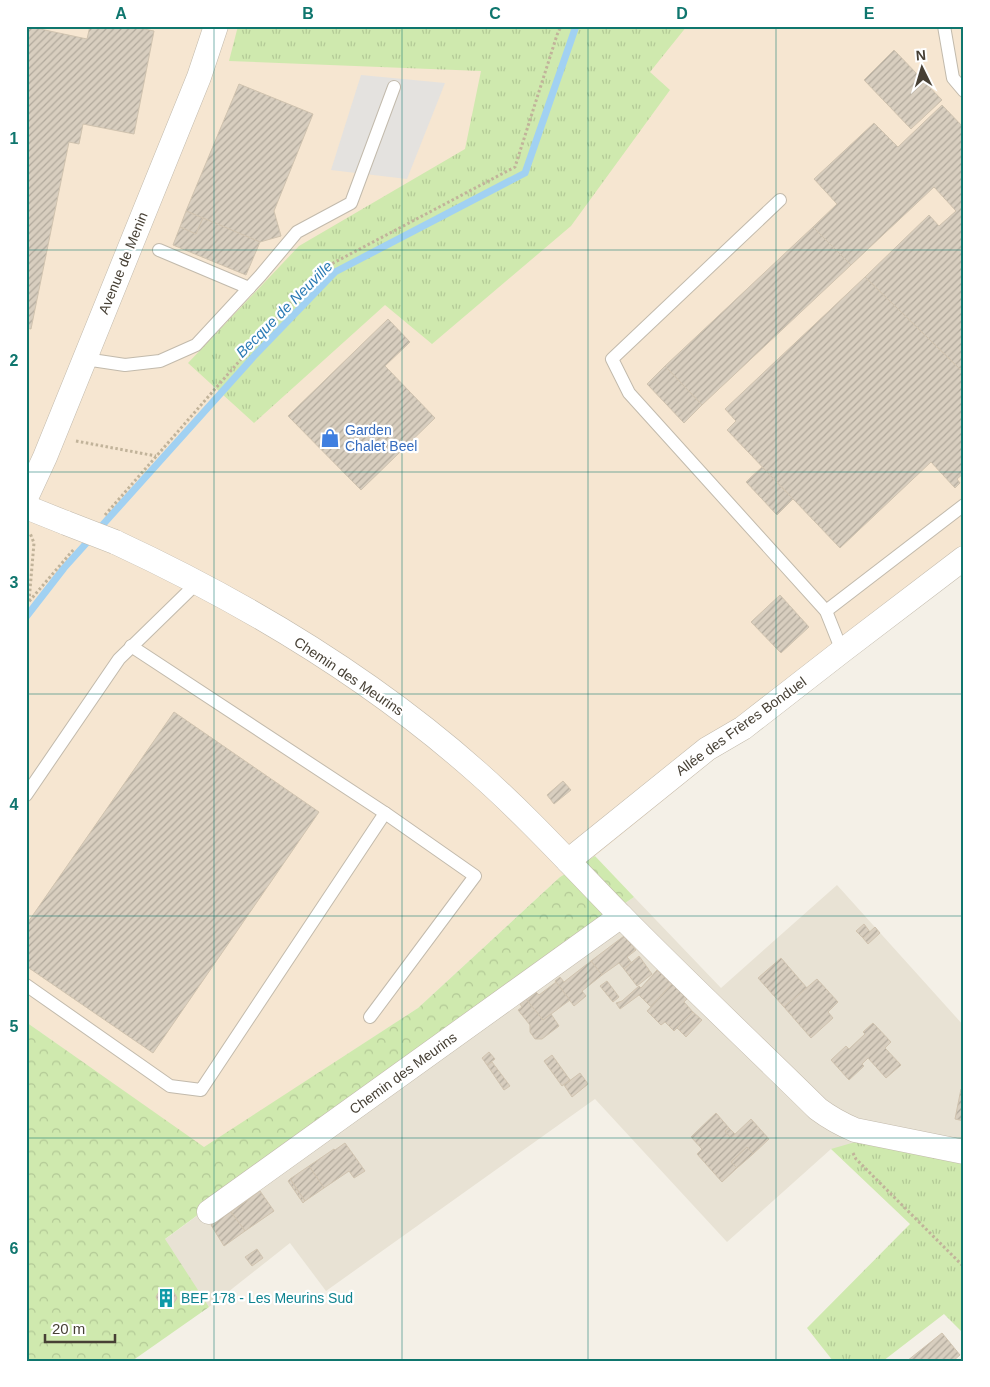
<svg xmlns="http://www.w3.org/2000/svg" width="990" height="1387" viewBox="0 0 990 1387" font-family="Helvetica,sans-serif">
<defs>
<pattern id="grass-tufts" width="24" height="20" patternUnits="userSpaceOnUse" patternTransform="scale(1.25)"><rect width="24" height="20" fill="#cfe9ae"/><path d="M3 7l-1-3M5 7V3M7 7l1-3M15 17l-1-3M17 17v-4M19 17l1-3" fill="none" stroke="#b3c996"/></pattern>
<pattern id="forest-crowns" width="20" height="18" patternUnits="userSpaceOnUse" patternTransform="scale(1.25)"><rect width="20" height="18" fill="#cfe9ae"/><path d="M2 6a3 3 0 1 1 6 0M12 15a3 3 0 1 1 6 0" fill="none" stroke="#b3c996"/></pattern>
<pattern id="building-hatch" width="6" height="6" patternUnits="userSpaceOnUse" patternTransform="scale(1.25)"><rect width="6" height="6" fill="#d8cebf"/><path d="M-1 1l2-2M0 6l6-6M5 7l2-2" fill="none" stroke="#b1a99c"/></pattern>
</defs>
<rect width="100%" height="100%" fill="#f4f0e7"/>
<path fill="#e8e2d4" d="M837 885 964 1026V1158L831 1149 727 1242 595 1099 326 1291 290 1243 209 1307 164 1240 593 925 634 897 721 988Z"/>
<path fill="#f6e6d1" d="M26 26H964V570L718 756 595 856 560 877 418 1008 204 1148 26 1022Z"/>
<g fill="url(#grass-tufts)">
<path d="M238 26H687L650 72 670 90 571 226 432 344 385 305 254 423 188 363 299 246 465 149 481 71 229 61Z"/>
<path d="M862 1140 964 1158V1334L944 1314 883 1361H833L807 1328 910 1224 831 1149Z"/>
</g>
<path fill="url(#forest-crowns)" d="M595 856 634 897 593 925 165 1239 209 1307 132 1361H26V1022L204 1147 418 1008 560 877Z"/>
<path fill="#e4e2df" d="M361 75 445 83 407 179 331 170Z"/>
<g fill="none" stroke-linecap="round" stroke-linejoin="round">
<g stroke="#a1d1f2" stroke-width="7">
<path d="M98 530 255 355 335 272 525 173 576 26"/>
<path d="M26 617 64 568 91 538"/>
</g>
</g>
<g fill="url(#building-hatch)" stroke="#d0c3af">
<path d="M26 26 87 39 90 26H129L154 31 134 134 83 124 79 144 69 142 31 329 26 328Z"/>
<path d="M894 50 942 100 911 129 864 80Z"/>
<path d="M239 84 313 114 274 211 281 236 260 242 186 211Z"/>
<path d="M942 105 964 128V373L865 277 929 215 939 226 956 211 934 187 851 265 813 227 837 204 814 179 874 123 898 147Z"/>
<path d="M186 211 203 218 196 234 180 227Z"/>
<path d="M203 218 260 242 246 275 173 245 180 227 196 234Z"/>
<path d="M813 227 851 265 702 405 665 366Z"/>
<path d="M865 277 964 373V473L957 479 960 483 955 488 931 462 840 548 727 430 736 421 725 409Z"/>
<path d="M388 319 410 342 385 366 435 418 361 490 288 416Z"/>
<path d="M665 366 702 405 684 423 647 384Z"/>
<path d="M762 467 793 499 777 515 746 482Z"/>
<path d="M780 595 809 627 781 653 751 622Z"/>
<path d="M174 712 319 812 153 1053 26 966V925Z"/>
<path d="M563 781 571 790 554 804 547 795Z"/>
<path d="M864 924 870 932 863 938 856 931Z"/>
<path d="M875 927 880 933 868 944 863 938Z"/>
<path d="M624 936 636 950 627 957 632 963 624 969 619 963 602 975 591 961Z"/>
<path d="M639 956 652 974 637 986 624 969Z"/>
<path d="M781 958 807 988 784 1007 758 978Z"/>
<path d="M591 961 602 975 582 991 586 996 574 1006 555 981 560 977 564 982Z"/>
<path d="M657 970 672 984 651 1007 639 995 620 1009 616 1003 622 1001 639 986 641 988Z"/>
<path d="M817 979 838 1002 828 1012 833 1018 811 1038 784 1007Z"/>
<path d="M607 981 619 997 613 1002 600 986Z"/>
<path d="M556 982 570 1000 543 1020 526 999 536 992 539 995Z"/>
<path d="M672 984 687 999 684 1002 693 1012 674 1031 665 1022 661 1025 647 1011Z"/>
<path d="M526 999 543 1020 551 1014 559 1026 542 1039H535L530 1032V1025L518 1010 522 1007 520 1004Z"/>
<path d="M693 1012 702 1020 686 1037 677 1028Z"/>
<path d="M873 1023 891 1042 885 1048 901 1065 886 1078 868 1058 862 1064 864 1066 849 1080 831 1060 846 1046 849 1049 865 1034 863 1032Z"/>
<path d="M489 1052 495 1059 487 1065 482 1058Z"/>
<path d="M552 1055 570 1080 562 1086 544 1061Z"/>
<path d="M492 1062 510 1086 504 1090 487 1065Z"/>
<path d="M580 1073 588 1084 572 1097 564 1085Z"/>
<path d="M961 1089 964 1090V1121L955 1119Z"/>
<path d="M716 1113 729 1128 725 1131 731 1138 751 1119 769 1139 753 1154 747 1147 731 1162 737 1168 722 1182 697 1154 702 1149 691 1137Z"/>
<path d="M729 1128 735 1134 731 1138 725 1131Z"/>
<path d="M345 1143 365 1171 354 1178 349 1171 324 1188 309 1166 334 1149 335 1150Z"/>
<path d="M747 1147 753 1154 737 1168 731 1162Z"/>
<path d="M309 1166 324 1188 305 1201 290 1179Z"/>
<path d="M290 1179 305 1201 303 1203 288 1181Z"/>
<path d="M260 1191 274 1211 245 1231 231 1212Z"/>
<path d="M231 1212 245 1231 224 1246 211 1225Z"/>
<path d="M257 1249 263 1258 252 1266 245 1257Z"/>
<path d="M161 1288 172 1289 177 1298 171 1307 161 1306 156 1297Z"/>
<path d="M942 1333 960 1355 953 1361H907Z"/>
</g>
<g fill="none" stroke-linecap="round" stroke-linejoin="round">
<g stroke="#c2baac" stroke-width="14">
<g id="lane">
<path d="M944 26 953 78 964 91"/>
<path d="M780 200 612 359 629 393 826 611 842 651"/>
<path d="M159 250 249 288"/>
<path d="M85 359 125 365 160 361 196 345 260 276 297 232 351 203 394 87"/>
<path d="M826 611 964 505"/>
<path d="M131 646 385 813 475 876 370 1017"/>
<path d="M26 795 119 659 197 583"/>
<path d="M26 985 170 1086 201 1090 385 813"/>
</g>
</g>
<g stroke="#c2baac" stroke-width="25">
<g id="street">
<path d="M26 498 45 457 199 77 216 26"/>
<path d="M26 507 66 523"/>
<path d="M115 542C242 601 371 678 477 772 528 817 574 868 622 917 686 982 753 1045 818 1109 830 1118 841 1124 855 1130L964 1152"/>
<path d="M568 861 707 749 743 728 842 651 964 558"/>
<path d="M209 1212 621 916"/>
</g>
</g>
<g stroke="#c1b39a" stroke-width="3" stroke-dasharray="2.5 2.5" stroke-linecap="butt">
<path d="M76 441 156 456"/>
<path d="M105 515 318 271 515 167 557 35 561 26"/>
<path d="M29 601 34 543 30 533"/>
<path d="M26 605 74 549"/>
<path d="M853 1153 856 1159 964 1267"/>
</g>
<use href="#lane" stroke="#fff" stroke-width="12"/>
<use href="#street" stroke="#fff" stroke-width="24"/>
<g stroke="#c2baac" stroke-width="25" stroke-linecap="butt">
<path id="street-bridge" d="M66 523 115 542"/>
</g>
<use href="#street-bridge" stroke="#fff" stroke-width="24"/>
</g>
<path fill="none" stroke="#0f766e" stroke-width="1" stroke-opacity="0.55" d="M214 26V1361M402 26V1361M588 26V1361M776 26V1361M26 250H964M26 472H964M26 694H964M26 916H964M26 1138H964"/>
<defs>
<g id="shop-bare" transform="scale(1.5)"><path d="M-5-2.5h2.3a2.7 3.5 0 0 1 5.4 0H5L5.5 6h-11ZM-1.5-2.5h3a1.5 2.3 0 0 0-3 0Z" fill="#3f7fe0" stroke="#fff" stroke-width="2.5" paint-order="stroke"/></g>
<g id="building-bare" transform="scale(1.5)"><path d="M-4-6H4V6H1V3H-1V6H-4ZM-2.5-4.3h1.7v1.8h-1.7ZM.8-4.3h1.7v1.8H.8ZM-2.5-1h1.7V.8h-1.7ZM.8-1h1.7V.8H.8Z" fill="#0f9aa8" stroke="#fff" stroke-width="2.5" paint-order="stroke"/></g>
</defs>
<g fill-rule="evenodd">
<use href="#shop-bare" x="330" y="438"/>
<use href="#building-bare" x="166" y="1298"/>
</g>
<g text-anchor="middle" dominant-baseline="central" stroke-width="4.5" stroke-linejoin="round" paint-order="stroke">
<g font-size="14" fill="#474035" stroke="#fff">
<text transform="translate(123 263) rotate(-68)">Avenue de Menin</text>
<text transform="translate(349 676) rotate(34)">Chemin des Meurins</text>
<text transform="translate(741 726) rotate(-36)">Allée des Frères Bonduel</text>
<text transform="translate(403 1073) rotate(-36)">Chemin des Meurins</text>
</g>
<g font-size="14" fill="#366cbe" stroke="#fff" text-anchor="start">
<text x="345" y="430">Garden<tspan x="345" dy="16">Chalet Beel</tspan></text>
</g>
<g font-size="14" fill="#0d838f" stroke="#fff" text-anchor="start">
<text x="181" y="1298">BEF 178 - Les Meurins Sud</text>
</g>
<g font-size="15" font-style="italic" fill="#2c7cb5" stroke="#fff">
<text transform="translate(284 309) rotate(-45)">Becque de Neuville</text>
</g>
</g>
<rect width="990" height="1387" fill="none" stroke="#ffffff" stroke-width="55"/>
<g transform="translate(922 68) rotate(355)" stroke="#ffffff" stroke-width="4" paint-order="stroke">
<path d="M0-4L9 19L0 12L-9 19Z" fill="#474035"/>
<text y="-8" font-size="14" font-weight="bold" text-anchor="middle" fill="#474035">N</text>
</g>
<path d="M45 1334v8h70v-8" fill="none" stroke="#474035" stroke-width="2.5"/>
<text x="52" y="1334" font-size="15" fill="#474035" stroke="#ffffff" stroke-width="4" paint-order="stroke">20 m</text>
<rect x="28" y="28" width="934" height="1332" fill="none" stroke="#0f766e" stroke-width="2"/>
<g font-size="16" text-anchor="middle" font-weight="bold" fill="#0f766e">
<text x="121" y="19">A</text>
<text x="308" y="19">B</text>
<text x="495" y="19">C</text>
<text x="682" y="19">D</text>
<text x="869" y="19">E</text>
<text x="14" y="144">1</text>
<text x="14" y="366">2</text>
<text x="14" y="588">3</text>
<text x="14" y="810">4</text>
<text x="14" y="1032">5</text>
<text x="14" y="1254">6</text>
</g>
</svg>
